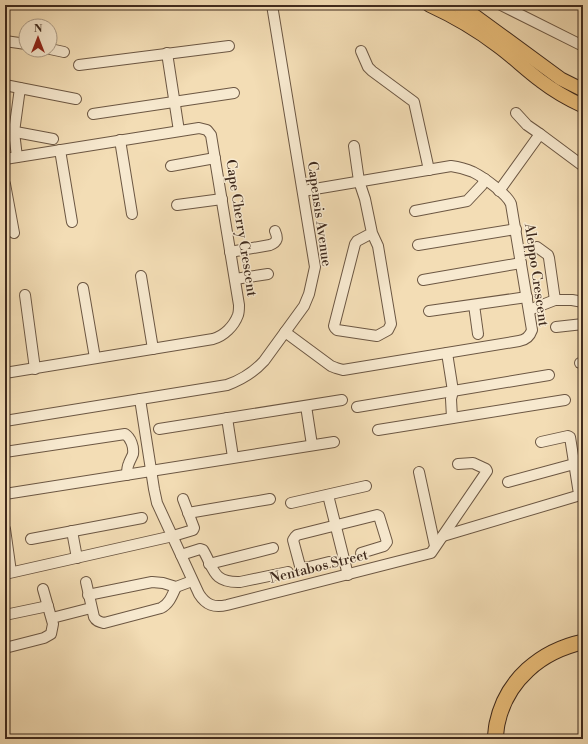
<svg xmlns="http://www.w3.org/2000/svg" width="588" height="744" viewBox="0 0 588 744" font-family="'Libre Bodoni',serif">
<rect width="100%" height="100%" fill="#f3ddb5"/>
<filter id="stains"><feTurbulence type="fractalNoise" baseFrequency=".005" numOctaves="4"/><feColorMatrix values="0 0 0 0 .2 0 0 0 0 .09 0 0 0 0 .02 0 0 0 .5 -.17"/></filter>
<radialGradient id="worn" r=".72"><stop offset=".6" stop-color="#630" stop-opacity="0"/><stop offset="1" stop-color="#630" stop-opacity=".3"/></radialGradient>
<g fill="none" stroke-linecap="round" stroke-linejoin="round">
<g stroke="#6c5743" stroke-width="12">
<g id="minor">
<path d="M501 5 583 46"/>
<path d="M5 41 26 44"/>
<path d="M50 49 64 52"/>
<path d="M361 51 368 67 372 71 414 102 429 170"/>
<path d="M167 53 179 131"/>
<path d="M79 65 229 46"/>
<path d="M5 85 20 88"/>
<path d="M516 113 527 125 540 134"/>
<path d="M93 114 234 93"/>
<path d="M5 130 53 139"/>
<path d="M120 140 132 214"/>
<path d="M354 146 359 181 365 199 372 233 378 246 391 324 388 330 377 336 337 330 335 328 334 326 355 244 357 241 372 233"/>
<path d="M60 150 72 222"/>
<path d="M17 157 14 132 20 88 76 99"/>
<path d="M5 159 199 128 207 130 211 135 239 305C239 308 239 312 238 315 234 326 224 336 213 339L5 373"/>
<path d="M171 166 215 158"/>
<path d="M5 184 14 233"/>
<path d="M499 191 540 134 583 166"/>
<path d="M177 205 222 199"/>
<path d="M415 211 467 201 482 185 485 179"/>
<path d="M418 245 516 229"/>
<path d="M537 247 548 255 549 258 555 300"/>
<path d="M230 252 270 245C278 242 278 238 275 231"/>
<path d="M141 276 153 349"/>
<path d="M235 279 268 274"/>
<path d="M423 280 521 263"/>
<path d="M83 288 95 358"/>
<path d="M25 295 35 369"/>
<path d="M474 305 478 334"/>
<path d="M529 310 555 300H572L583 302"/>
<path d="M429 311 527 297"/>
<path d="M556 327 583 324"/>
<path d="M285 332 331 366 336 368 343 370 519 341C526 340 530 336 532 330L511 204C507 194 483 177 473 172 466 169 458 167 451 166L303 191"/>
<path d="M447 353 453 391 451 399 452 418"/>
<path d="M580 363H583"/>
<path d="M140 399 154 489 157 503 199 594C206 605 214 608 227 605L431 553 487 471 486 469 473 463 458 464"/>
<path d="M306 406 312 445"/>
<path d="M357 407 549 375"/>
<path d="M227 418 233 457"/>
<path d="M5 421 227 385C241 380 254 372 264 361L304 306 309 294 315 267 272 5"/>
<path d="M159 429 342 400"/>
<path d="M378 430 565 400"/>
<path d="M5 452 125 434C131 438 134 447 133 454 132 457 130 460 129 463 127 467 127 471 127 475"/>
<path d="M419 472 435 546"/>
<path d="M508 482 574 464"/>
<path d="M5 494 334 442"/>
<path d="M328 495 348 575"/>
<path d="M291 503 366 486"/>
<path d="M188 513 270 499"/>
<path d="M5 529 11 572"/>
<path d="M72 531 77 558"/>
<path d="M443 536 577 496 579 494 570 437 568 436 541 442"/>
<path d="M31 539 142 518"/>
<path d="M181 555 200 549 203 550C214 568 212 583 240 582L288 572"/>
<path d="M329 562 305 568 300 566 293 540 295 537 297 535 377 515 379 516 387 542 384 546 361 553"/>
<path d="M209 564 273 548"/>
<path d="M5 574 173 536 193 530 194 528 183 499"/>
<path d="M86 582 94 617C96 621 99 622 104 623L161 608C169 604 172 596 176 587"/>
<path d="M88 595 152 582 163 583 176 587 192 581"/>
<path d="M5 615 48 606"/>
<path d="M52 618 91 608"/>
<path d="M5 648 44 638 51 634 53 624 43 589"/>
</g>
</g>
<g stroke="#3f2a1d" stroke-width="15">
<g id="major">
<path d="M429 5C453 16 477 30 498 46 513 57 526 70 541 81 554 91 568 99 583 106"/>
<path d="M457 5 475 16 501 35 561 79 583 90"/>
</g>
</g>
<g stroke="#3f2a1d" stroke-width="17">
<path id="highway" d="M495 739C496 734 496 729 497 724 506 680 541 651 583 642"/>
</g>
<use href="#minor" stroke="#f7e9cf" stroke-width="10"/>
<use href="#major" stroke="#eabe7a" stroke-width="13"/>
<use href="#highway" stroke="#eabe7a" stroke-width="15"/>
</g>
<g text-anchor="middle" dominant-baseline="central" stroke-width="3" stroke-linejoin="round" paint-order="stroke">
<g font-size="14" fill="#3f2a1d" stroke="#f7e9cf">
<text transform="translate(319 214) rotate(82)">Capensis Avenue</text>
<text transform="translate(241 228) rotate(81)">Cape Cherry Crescent</text>
<text transform="translate(536 275) rotate(82)">Aleppo Crescent</text>
<text transform="translate(319 567) rotate(-14)">Nentabos Street</text>
</g>
</g>
<rect width="588" height="744" fill="none" stroke="#f3ddb5" stroke-width="20"/>
<rect x="6" y="6" width="576" height="732" fill="none" stroke="#3f2a1d" stroke-width="2"/>
<rect x="10" y="10" width="568" height="724" fill="none" stroke="#3f2a1d"/>
<g transform="translate(38 38)"><circle r="19" fill="#f7e9cf" stroke="#ad9d88"/>
<path d="M0-3L7 15L0 10L-7 15Z" fill="#8f2418"/>
<text y="-6" font-size="11" font-weight="bold" text-anchor="middle" fill="#3f2a1d">N</text>
</g>
<rect width="100%" height="100%" filter="url(#stains)"/>
<rect width="100%" height="100%" fill="url(#worn)"/>
</svg>
